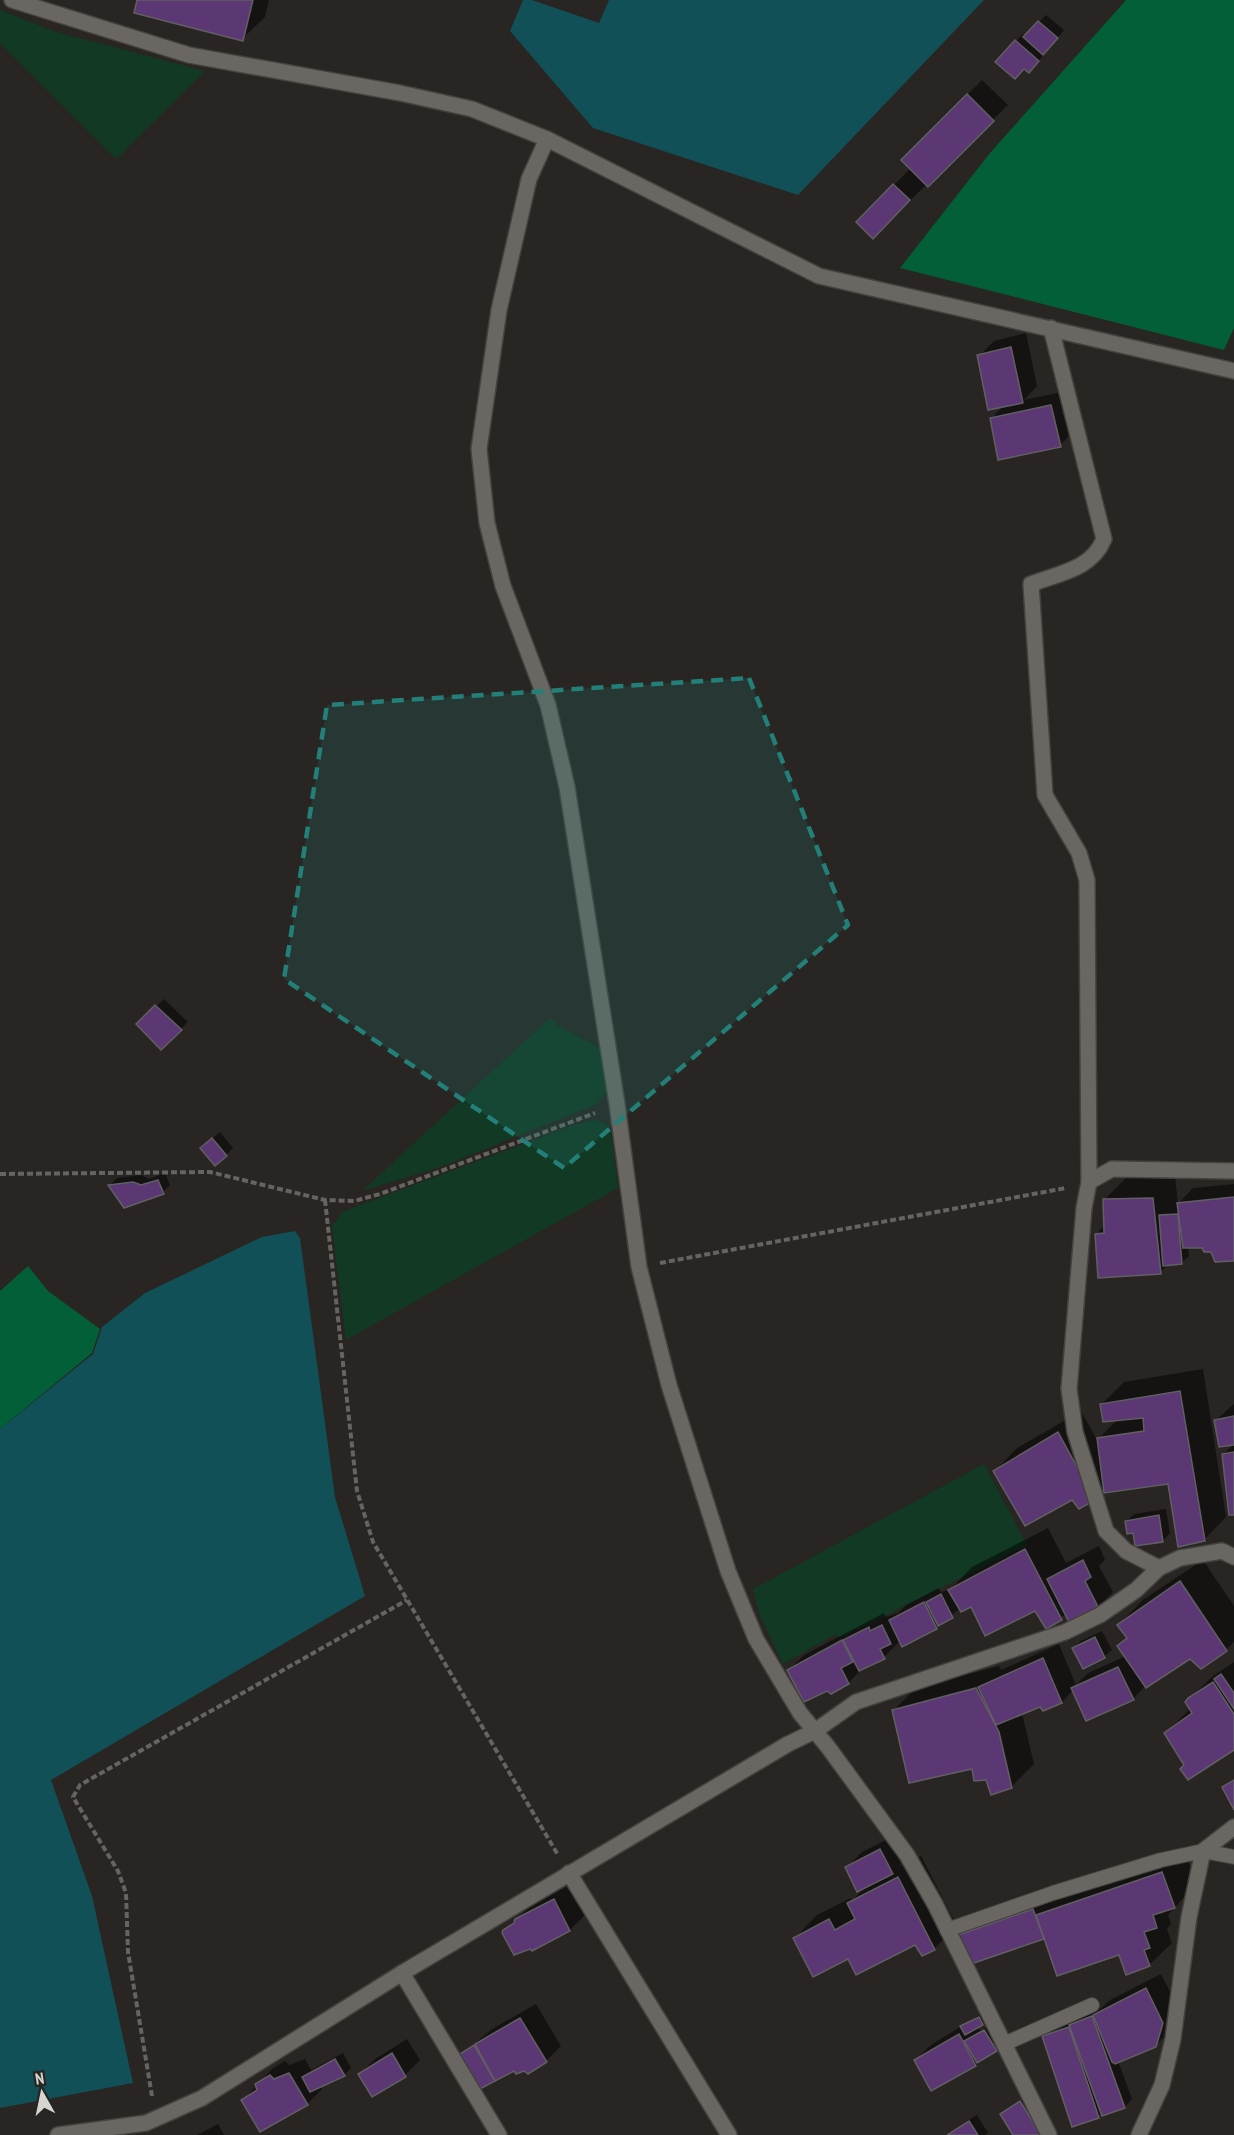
<svg xmlns="http://www.w3.org/2000/svg" width="1234" height="2135" viewBox="0 0 1234 2135" font-family="'PT Sans Narrow',sans-serif">
<rect width="100%" height="100%" fill="#282522"/>
<g fill="#123924">
<path d="M0 10 56 32 205 71 116 159 0 43Z"/>
<path d="M550 1018 560 1027 602 1049 607 1092 597 1104 443 1166 362 1191Z"/>
<path d="M594 1120 605 1123 611 1132 618 1188 346 1340 332 1227 342 1212 571 1126Z"/>
<path d="M984 1464 1027 1545 840 1638 836 1634 783 1664 760 1616 753 1589Z"/>
</g>
<g fill="#025f37">
<path d="M1126 0H1234V328L1224 350 900 268 990 153Z"/>
<path d="M28 1266 48 1291 100 1329 92 1353 0 1429V1291Z"/>
</g>
<g fill="#125058">
<path d="M523 0H532L599 23 609 0H984L798 195 593 128 510 31Z"/>
<path d="M295 1231 300 1238 335 1497 365 1596 51 1780 92 1896 133 2083 0 2108V1429L93 1354 102 1327 145 1293 262 1237Z"/>
</g>
<g fill="#0007">
<path d="M139 0H269L265 17 242 39Z"/>
<path d="M1046 15 1064 30 1036 64 1016 41 1023 34 1026 36Z"/>
<path d="M982 80 1008 105 888 222 894 185 911 168 903 160Z"/>
<path d="M1026 333 1037 386 1024 400 1066 391 1075 430 1060 445 991 419 1004 405 979 356 994 341Z"/>
<path d="M164 999 188 1022 161 1048 138 1024Z"/>
<path d="M220 1132 233 1148 226 1155 209 1141Z"/>
<path d="M165 1173 170 1185 163 1192 110 1185 117 1178 141 1175 149 1179Z"/>
<path d="M1175 1176 1178 1204 1193 1188 1234 1184V1259L1203 1247H1188L1189 1256 1181 1263 1169 1264 1160 1272 1096 1234 1105 1225V1199L1127 1177Z"/>
<path d="M1203 1369 1226 1517 1204 1540 1170 1483 1105 1487 1094 1498H1073L995 1471 1017 1448 1081 1411 1097 1440 1118 1419 1102 1404 1124 1382Z"/>
<path d="M1234 1404V1443L1216 1420Z"/>
<path d="M1234 1444V1513L1223 1455Z"/>
<path d="M1166 1509 1170 1533 1163 1541 1135 1531 1127 1521 1134 1514Z"/>
<path d="M1048 1528 1066 1563 1099 1546 1105 1560 1099 1566 1113 1592 1098 1607 1066 1614 1046 1627 1035 1609 972 1605 961 1608 936 1627 903 1644 901 1640 884 1657 863 1668 848 1683 789 1670 804 1655 884 1613 886 1617 898 1613 906 1605 939 1588 941 1592 950 1590 972 1567Z"/>
<path d="M1203 1560 1234 1606V1642L1226 1650 1190 1657 1146 1685 1133 1699 1073 1690 1062 1702 1044 1709 1041 1706 1022 1713 1034 1764 1011 1787 987 1779 893 1711 916 1688 999 1666 1001 1670 1059 1644 1076 1685 1088 1673 1126 1656 1128 1637 1121 1622 1144 1599Z"/>
<path d="M1102 1631 1112 1650 1104 1657 1074 1648 1081 1641Z"/>
<path d="M1234 1662V1748L1186 1765 1166 1733 1191 1708 1189 1699 1213 1676Z"/>
<path d="M896 1835 907 1858 899 1866 921 1856 957 1926 935 1948 922 1954 916 1942 848 1957 795 1938 817 1915 851 1898 853 1900 866 1886 847 1867 862 1852Z"/>
<path d="M1185 1850 1196 1884 1168 1915 1171 1924 1167 1929 1172 1943 1149 1965 1120 1953 1045 1936 1043 1938 957 1936 972 1921 1048 1895 1051 1903 1061 1893Z"/>
<path d="M570 1885 585 1915 570 1930 530 1947 504 1930 532 1905Z"/>
<path d="M1161 1974 1178 2007 1171 2030 1155 2046 1118 2061 1132 2099 1125 2107 1103 2114 1102 2112 1098 2117 1044 2037 1051 2029 1099 2010 1110 2000Z"/>
<path d="M536 2004 561 2046 546 2061 524 2069H514L494 2079 462 2054 492 2029Z"/>
<path d="M986 2011 989 2017 977 2026 980 2031 992 2024 1003 2043 976 2065 932 2089 915 2060 931 2045Z"/>
<path d="M407 2039 420 2060 405 2075 360 2074 375 2059Z"/>
<path d="M343 2053 351 2068 344 2075 320 2086 322 2089 307 2104 243 2100 272 2069 285 2061 289 2065 305 2059 311 2070Z"/>
<path d="M1027 2095 1048 2127 1040 2135H1015L1002 2115Z"/>
<path d="M977 2115 988 2133 985 2135H945Z"/>
<path d="M218 2124 224 2135H197Z"/>
</g>
<g fill="#5b3873" stroke="#615f63" stroke-width="1.5">
<path d="M137 0H253L243 41 134 13Z"/>
<path d="M1038 21 1058 38 1043 55 1023 37Z"/>
<path d="M1015 40 1039 61 1029 73 1024 69 1015 79 995 62Z"/>
<path d="M967 94 994 121 928 187 901 160Z"/>
<path d="M893 184 910 200 873 239 856 222Z"/>
<path d="M1011 347 1023 403 988 410 977 355Z"/>
<path d="M1051 405 1061 447 998 460 990 418Z"/>
<path d="M155 1005 182 1030 161 1050 136 1024Z"/>
<path d="M212 1138 227 1156 215 1166 200 1148Z"/>
<path d="M158 1180 164 1194 124 1208 108 1185 133 1182 141 1185Z"/>
<path d="M1234 1197V1261L1215 1262 1211 1252H1204L1202 1248H1183L1177 1203Z"/>
<path d="M1153 1198 1161 1274 1098 1278 1095 1234 1104 1233 1103 1199Z"/>
<path d="M1178 1214 1182 1264 1163 1266 1159 1215Z"/>
<path d="M1180 1391 1205 1541 1178 1547 1168 1484 1104 1493 1097 1438 1144 1431 1143 1418 1103 1422 1100 1404Z"/>
<path d="M1234 1416V1445L1219 1447 1214 1420Z"/>
<path d="M1058 1432 1095 1500 1079 1509 1072 1500 1025 1526 993 1471Z"/>
<path d="M1234 1452V1515H1229L1222 1454Z"/>
<path d="M1159 1515 1163 1542 1135 1546 1133 1533 1127 1534 1125 1521Z"/>
<path d="M1025 1549 1062 1620 1046 1629 1035 1611 985 1636 971 1607 961 1612 948 1590Z"/>
<path d="M1083 1560 1091 1577 1085 1581 1099 1609 1070 1624 1047 1579Z"/>
<path d="M1180 1581 1227 1651 1201 1669 1190 1659 1146 1688 1117 1646 1127 1638 1117 1625Z"/>
<path d="M941 1594 953 1618 938 1626 926 1602Z"/>
<path d="M924 1602 937 1629 902 1647 889 1620Z"/>
<path d="M882 1625 891 1644 880 1649 885 1659 859 1671 843 1640 869 1627 870 1631Z"/>
<path d="M1095 1637 1105 1658 1083 1669 1072 1648Z"/>
<path d="M842 1640 853 1662 841 1668 849 1684 831 1694 827 1691 804 1702 787 1670Z"/>
<path d="M1043 1658 1062 1703 1043 1711 1040 1707 996 1725 978 1687Z"/>
<path d="M1118 1667 1134 1700 1086 1721 1071 1688Z"/>
<path d="M1221 1674 1234 1693V1709L1214 1679Z"/>
<path d="M1213 1682 1234 1714V1750L1188 1780 1180 1769 1184 1765 1164 1733 1192 1713 1185 1702 1188 1698Z"/>
<path d="M976 1688 999 1732 1012 1788 991 1795 986 1780 974 1781 972 1769 909 1783 892 1710Z"/>
<path d="M1234 1780V1810L1222 1787Z"/>
<path d="M880 1849 893 1874 857 1892 845 1867Z"/>
<path d="M1162 1872 1175 1908 1153 1915 1157 1928 1144 1932 1150 1948 1144 1950 1150 1966 1126 1975 1119 1955 1057 1976 1036 1915Z"/>
<path d="M898 1877 935 1950 922 1956 915 1945 856 1975 848 1959 813 1977 793 1938 829 1919 835 1930 855 1919 847 1903Z"/>
<path d="M554 1899 570 1931 532 1951 530 1949 514 1955 502 1933 503 1930 514 1923 515 1919Z"/>
<path d="M1033 1909 1044 1939 965 1966 955 1936Z"/>
<path d="M1146 1988 1163 2023 1156 2047 1115 2064 1112 2062 1093 2015Z"/>
<path d="M1092 2016 1125 2108 1102 2116 1069 2025Z"/>
<path d="M979 2017 983 2025 965 2035 960 2026Z"/>
<path d="M520 2018 547 2062 528 2074 524 2071 516 2074 514 2071 495 2081 475 2044Z"/>
<path d="M1069 2027 1099 2118 1072 2127 1042 2036Z"/>
<path d="M984 2030 997 2051 977 2063 964 2041Z"/>
<path d="M959 2034 976 2066 931 2091 914 2060Z"/>
<path d="M474 2045 495 2081 480 2089 460 2054Z"/>
<path d="M392 2053 406 2077 372 2097 358 2074Z"/>
<path d="M335 2059 345 2076 310 2092 302 2077Z"/>
<path d="M289 2073 308 2105 260 2132 241 2100 257 2090 255 2084 270 2075 274 2079Z"/>
<path d="M1020 2101 1041 2135H1013L1000 2114Z"/>
<path d="M969 2121 978 2135H947Z"/>
</g>
<g fill="none" stroke-linecap="round" stroke-linejoin="round">
<g stroke="#43423f" stroke-width="16">
<g id="service">
<path d="M947 1930 1053 1893 1161 1860 1203 1851 1234 1857"/>
<path d="M1004 2044 1092 2005"/>
</g>
</g>
<g stroke="#43423f" stroke-width="18">
<g id="minor">
<path d="M12 0 189 55 400 93 472 109 547 139 819 276 1234 371"/>
<path d="M547 139 529 179 499 310 479 449 487 523 503 586 548 705 567 787 617 1104 639 1267 669 1385 728 1571 756 1639 800 1713 828 1747 907 1855 935 1904 1049 2135"/>
<path d="M1051 328 1104 539C1092 569 1060 573 1031 584L1045 795 1079 853 1087 880 1089 1182 1084 1208 1069 1389 1075 1432 1106 1531 1126 1551 1159 1568"/>
<path d="M1089 1182 1112 1169 1234 1171"/>
<path d="M569 1873 729 2135"/>
<path d="M402 1973 499 2135"/>
<path d="M58 2135 146 2123 202 2098 402 1973 788 1744 815 1731 856 1702 1065 1632 1100 1615 1136 1590 1159 1568 1180 1558 1222 1551 1234 1557"/>
<path d="M1139 2135 1162 2085 1173 2039 1189 1917 1203 1851 1234 1827"/>
</g>
</g>
<g stroke="#666461" stroke-width="4" stroke-dasharray="6 3" stroke-linecap="butt">
<path d="M0 1174 210 1172 325 1200 354 1201 380 1194 595 1113"/>
<path d="M325 1200 357 1491 373 1542 558 1855"/>
<path d="M660 1263 1066 1188"/>
<path d="M152 2096 128 1952 126 1893 118 1871 73 1797 80 1785 407 1600"/>
</g>
<use href="#service" stroke="#6a6763" stroke-width="14"/>
<use href="#minor" stroke="#6a6763" stroke-width="15"/>
</g>
<path fill="#238078" fill-opacity="0.2" stroke="#238078" stroke-width="4.5" stroke-dasharray="12 8" stroke-linejoin="round" d="M749 678 848 925 564 1168 284 979 327 705Z"/>
<g transform="translate(42 2093) rotate(351)" stroke="#282522" stroke-width="4.5" paint-order="stroke">
<path d="M0-4.5L10 22L0 15L-10 22Z" fill="#d6d5d2"/>
<text y="-9" font-size="16" font-weight="bold" text-anchor="middle" fill="#d6d5d2">N</text>
</g>
</svg>
